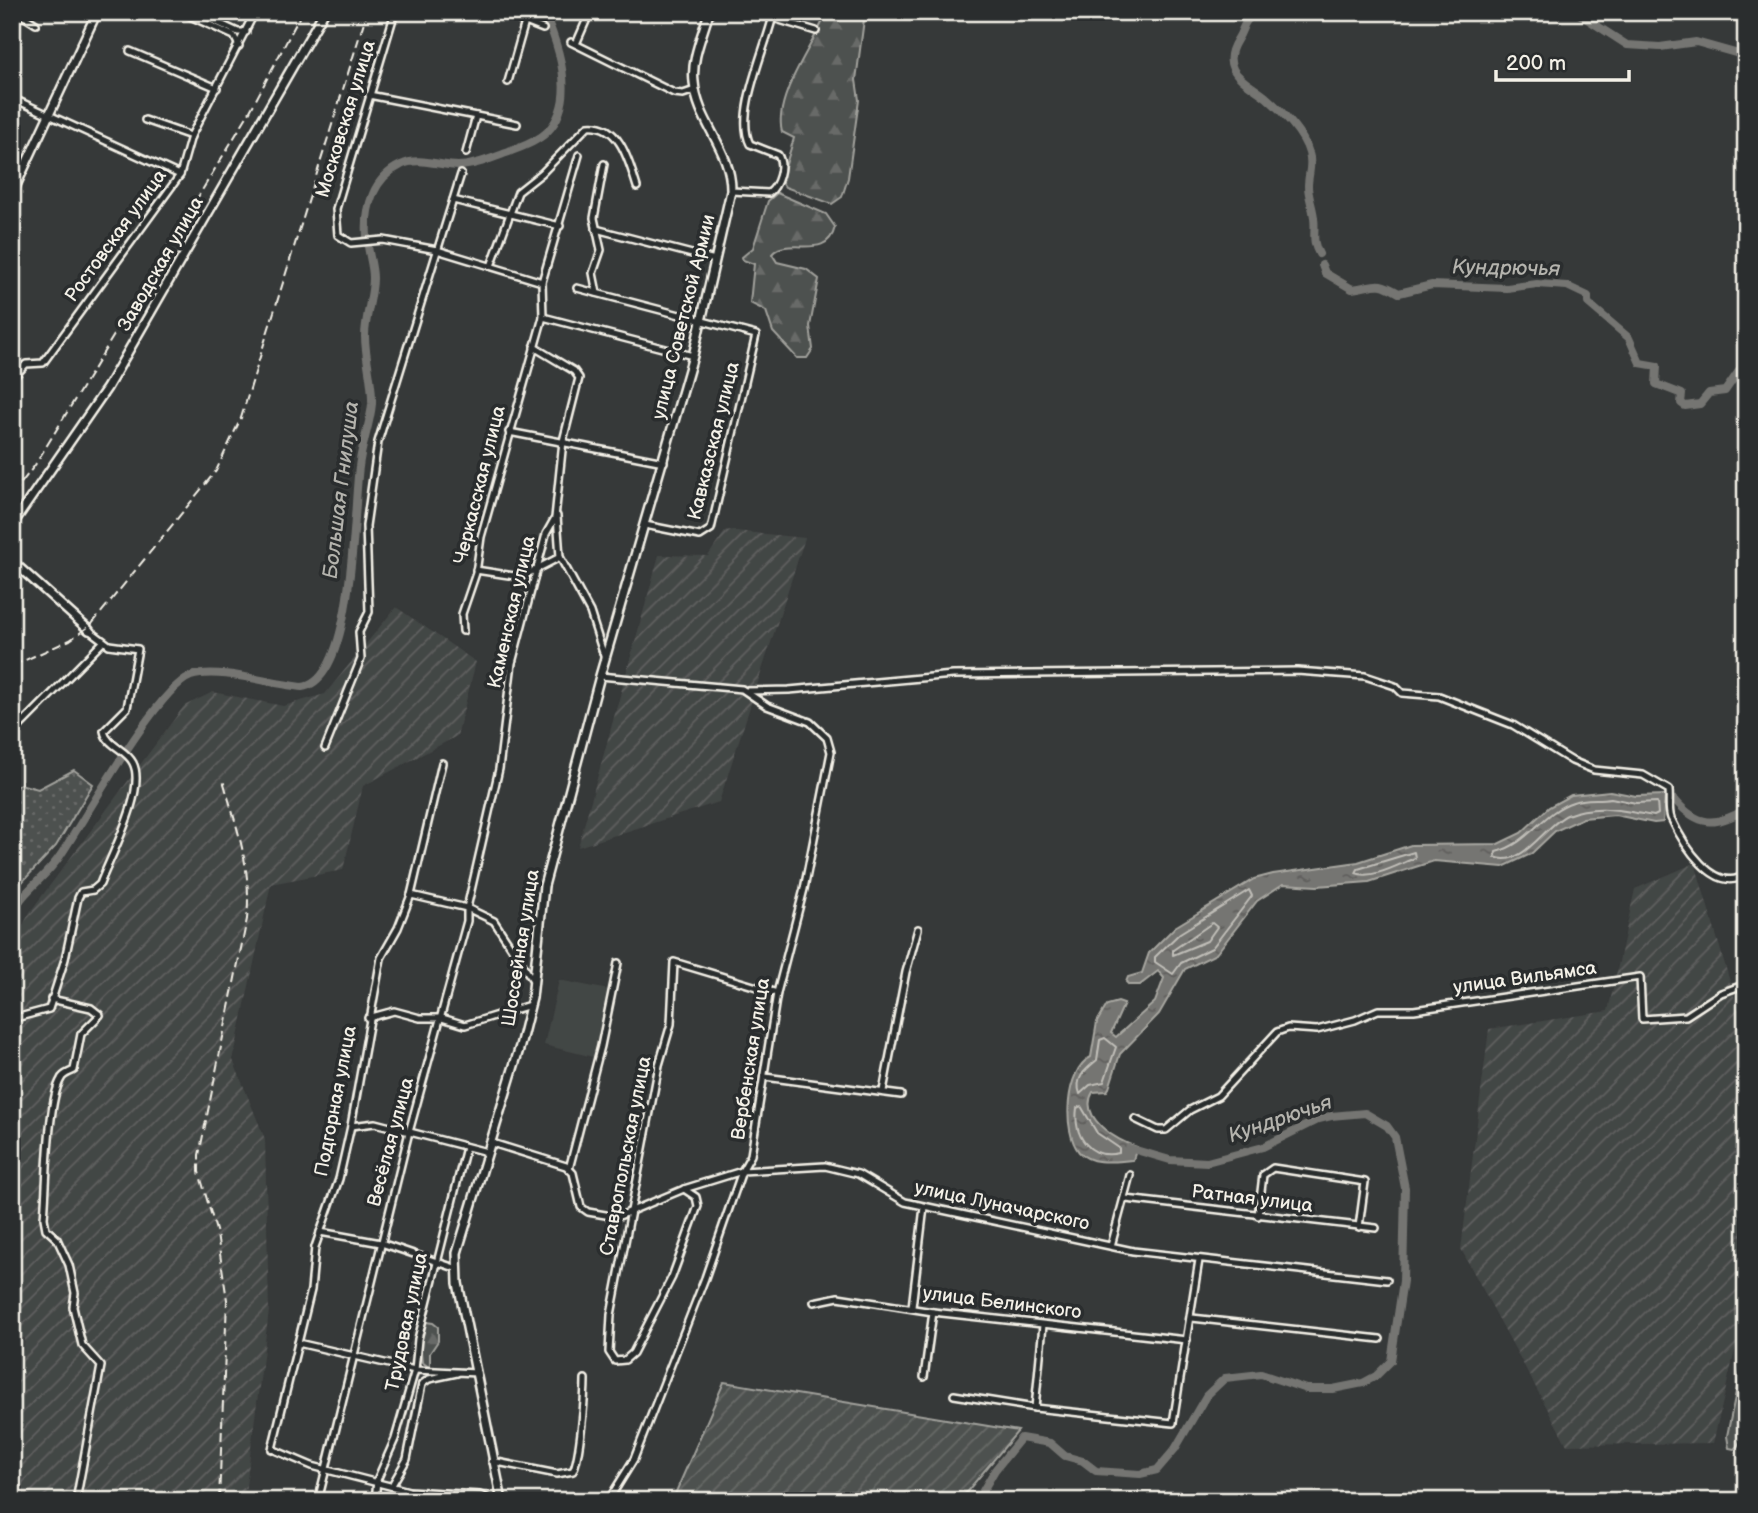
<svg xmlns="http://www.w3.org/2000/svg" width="1758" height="1513" viewBox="0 0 1758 1513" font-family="'Balsamiq Sans',sans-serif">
<defs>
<pattern id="industrial-furrows" width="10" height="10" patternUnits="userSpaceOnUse" patternTransform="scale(1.75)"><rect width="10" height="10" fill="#434645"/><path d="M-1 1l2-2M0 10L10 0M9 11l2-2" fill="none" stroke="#5f6160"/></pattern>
<pattern id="forest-firs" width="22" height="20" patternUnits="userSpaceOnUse" patternTransform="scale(1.75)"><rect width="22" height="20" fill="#4e514f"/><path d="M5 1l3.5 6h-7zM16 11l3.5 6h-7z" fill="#686a68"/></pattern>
<pattern id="park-dots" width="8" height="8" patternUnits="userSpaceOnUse" patternTransform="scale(1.75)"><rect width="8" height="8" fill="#4e514f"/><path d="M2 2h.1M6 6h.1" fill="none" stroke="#686a68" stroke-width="1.8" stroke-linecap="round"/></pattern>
<pattern id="garden-furrows" width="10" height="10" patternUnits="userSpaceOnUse" patternTransform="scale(1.75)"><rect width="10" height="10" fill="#4e514f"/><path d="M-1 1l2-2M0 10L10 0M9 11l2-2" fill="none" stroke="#686a68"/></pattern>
<pattern id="water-ripples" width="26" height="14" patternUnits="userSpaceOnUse" patternTransform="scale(1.75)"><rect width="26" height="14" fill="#757572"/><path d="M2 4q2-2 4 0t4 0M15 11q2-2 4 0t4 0" fill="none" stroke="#5f5e5c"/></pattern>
</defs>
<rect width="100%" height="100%" fill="#363939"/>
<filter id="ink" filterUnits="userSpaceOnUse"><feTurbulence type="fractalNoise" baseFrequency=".0143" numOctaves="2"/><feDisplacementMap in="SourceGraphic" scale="14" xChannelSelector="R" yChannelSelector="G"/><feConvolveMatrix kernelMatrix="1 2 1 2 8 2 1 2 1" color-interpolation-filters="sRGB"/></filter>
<g filter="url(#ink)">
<path fill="#434645" d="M559 980 609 990 593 1057 544 1045Z"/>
<g fill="url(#industrial-furrows)">
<path d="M726 530 805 538 719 802 578 847 659 555 708 556Z"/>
<path d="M396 607 476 662 457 736 363 786 343 870 271 884 233 1060 265 1139 269 1311 244 1501H12V1415L25 1339 12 1331V946L30 912 184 706 213 692 283 706 325 694Z"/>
<path d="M1695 863 1746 1036V1304L1713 1443 1567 1445 1461 1249 1489 1029 1608 1011 1635 889Z"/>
</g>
<g fill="url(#forest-firs)" stroke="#a1a19c" stroke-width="2">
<path d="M827 12H865L856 80 859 100 848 178 842 197 832 204 785 187 781 181 794 138 782 132C773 97 813 46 827 12Z"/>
<path d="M777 193 826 214 835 227C827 262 788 235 772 254L777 262 806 269 819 279 810 326 813 349 807 358H797L773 332 766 311 750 303 754 264 743 260 742 257 753 248 768 201Z"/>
<path d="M426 1322 433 1323 438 1327V1341L430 1353V1368L422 1362 420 1344Z"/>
<path d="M1746 1343C1746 1366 1753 1436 1734 1449L1729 1448 1727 1436Z"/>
</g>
<path fill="url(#park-dots)" stroke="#a1a19c" stroke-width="2" d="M74 770 93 784 56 846 12 893V789L20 784 38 789Z"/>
<path fill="url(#garden-furrows)" stroke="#a1a19c" stroke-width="2" d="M724 1382 1018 1431 959 1501H672Z"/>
<path fill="url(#water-ripples)" stroke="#a8a7a1" stroke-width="2" d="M1610 791 1636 796 1665 795 1663 822 1654 823 1615 815 1583 818 1555 831 1531 854 1503 867 1434 861 1369 882 1317 886 1283 884 1257 901 1216 954 1185 969 1159 1014 1120 1054 1109 1088 1107 1091 1093 1092C1078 1117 1116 1141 1137 1147L1133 1160C1116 1161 1092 1166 1079 1152 1062 1132 1065 1069 1091 1057L1097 1022 1107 1005 1118 1002 1124 1004 1111 1033 1116 1037 1155 1002 1164 978 1158 971 1140 985H1129L1126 982 1128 977 1142 973 1149 953 1175 927 1254 879 1273 874 1358 862 1411 845 1498 844 1521 833 1549 807 1571 795Z"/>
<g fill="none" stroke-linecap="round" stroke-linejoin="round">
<g stroke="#c1bfb9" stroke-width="2">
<path d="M1611 798 1636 803 1657 802 1658 814 1654 816C1623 811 1598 803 1567 815 1545 825 1522 869 1495 857L1496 852C1529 844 1542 812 1573 802 1585 798 1599 800 1611 798Z"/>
<path d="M1414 852 1415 858C1399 864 1372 880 1356 873L1358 869Z"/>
<path d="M1249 890 1252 896 1212 948 1181 963 1173 974 1155 962V957L1180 933Z"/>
<path d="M1212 923 1217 927 1207 941 1173 955V950Z"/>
<path d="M1105 1038 1116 1047 1104 1082 1090 1085 1080 1094C1074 1078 1086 1069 1097 1060L1100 1040Z"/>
<path d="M1081 1106 1097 1133 1119 1148V1153C1090 1160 1073 1136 1077 1108Z"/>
</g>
<g stroke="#757572" stroke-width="8">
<path d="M1259 12C1241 21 1246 26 1237 40 1217 72 1248 82 1267 98 1282 111 1304 134 1309 153 1313 165 1308 174 1308 186 1308 196 1313 207 1314 218 1316 232 1311 240 1319 254"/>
<path d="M1576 12 1627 45 1660 47 1696 42 1746 56"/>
<path d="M1322 265 1325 273 1352 289C1377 286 1375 279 1399 293L1432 285 1507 288 1537 284 1567 286 1588 296V303L1629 338 1640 363 1657 366 1656 384 1682 394 1681 403 1685 406 1700 404 1709 393 1725 391 1741 368 1746 367"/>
<path d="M1675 800C1698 827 1716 827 1746 809"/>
<path d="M12 913C23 891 46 877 60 856 84 821 157 688 191 676 219 667 271 684 302 687 355 681 353 509 359 467 361 446 370 426 372 404 373 382 365 358 365 336 365 317 373 297 373 278 373 264 367 250 367 236 365 207 373 178 401 165 418 156 440 166 458 166 475 166 494 157 509 152 521 147 537 142 547 132 578 101 559 46 544 12"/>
<path d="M977 1501 995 1470 1021 1438 1050 1443 1065 1456 1083 1461 1096 1471 1140 1474 1157 1470 1175 1449 1206 1396 1225 1378 1261 1374 1306 1389H1333L1363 1383 1376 1376 1391 1361 1403 1281 1405 1188 1395 1137 1387 1126 1365 1113 1331 1116 1319 1119 1263 1147 1207 1162 1170 1160 1129 1148"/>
</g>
<g stroke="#f4f1e8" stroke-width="10">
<g id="minor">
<path d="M17 12 36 24"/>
<path d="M181 12 234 36 239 46"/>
<path d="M195 12 238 32H246"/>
<path d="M395 12 336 209 338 235 351 243 383 240 437 250 542 282"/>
<path d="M500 12 543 29"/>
<path d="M753 12 816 31"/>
<path d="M571 42 674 93 683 94 695 90"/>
<path d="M576 44 590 12"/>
<path d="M130 51 217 88"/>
<path d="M508 82 525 22"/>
<path d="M369 95 517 124"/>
<path d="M12 98 180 175"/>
<path d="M145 120 191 136"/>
<path d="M466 153 476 116"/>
<path d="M731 191 769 193C778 186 785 166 778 155L750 144C734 113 767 46 774 12"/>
<path d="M453 200 560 226"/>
<path d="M596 229 715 260"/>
<path d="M491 266 518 192 542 173 588 126C620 123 629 162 637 187"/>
<path d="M577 288 756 335 711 529 700 536 645 525"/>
<path d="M597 293 593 273 601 250 594 218 604 164"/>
<path d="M543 317 693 356"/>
<path d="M12 379 26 364 43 363 180 175 191 136 255 12"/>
<path d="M509 432 664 462"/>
<path d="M557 516 560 557 590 612 605 659"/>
<path d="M476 570 521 577 560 557"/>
<path d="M463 631 462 614 476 573 481 537 543 317 542 282 579 155"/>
<path d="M600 676 742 689 767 706 810 722 827 738 831 752 804 889 777 993 751 1155 742 1171 705 1278 634 1459 608 1501"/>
<path d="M746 691 789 690 953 675 1297 671 1365 676 1395 686 1402 693 1439 696 1513 725 1572 761 1594 770 1643 775 1669 790C1670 799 1668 810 1671 818 1682 842 1715 897 1746 874"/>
<path d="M12 734 103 642"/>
<path d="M325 748 361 659 359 632 369 612 366 526 378 442 461 174"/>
<path d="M442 763 411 895 398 928 381 958 351 1126 339 1179 315 1247 311 1290 272 1449 312 1466 409 1491 480 1495 492 1500 502 1498"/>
<path d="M411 895 467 908 494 921 534 982"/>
<path d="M51 999 91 1008 100 1015 81 1034 74 1070C69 1073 63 1074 61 1079 47 1102 47 1188 44 1218L46 1229 57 1239 69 1265 75 1293 73 1307 82 1345 101 1366 76 1501"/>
<path d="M368 1018 394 1011 420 1018H442L465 1025 530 1005"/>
<path d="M12 1019 49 1009 65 959 78 898 81 892 93 890 100 884C110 857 147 790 133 763 126 749 107 746 104 731L127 708 138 649 109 645 89 630"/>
<path d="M765 1077 901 1095"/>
<path d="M883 1091 906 972 918 929"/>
<path d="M1135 1119 1158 1130H1166L1190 1110 1218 1096 1277 1032 1288 1028 1317 1030 1355 1020 1378 1010H1414L1640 977 1642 1019 1686 1016 1721 993 1746 984"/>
<path d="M351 1126 375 1123 487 1152"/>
<path d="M492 1143 566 1166 573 1173 581 1207 588 1212 617 1217 684 1189 742 1171 825 1166 858 1174 905 1202 1133 1251 1387 1280"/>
<path d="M569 1169 601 1046 618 963"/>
<path d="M684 1189 696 1197 698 1206 672 1277 633 1353 625 1360 615 1361 609 1352 611 1315 659 1065 671 1024 674 962 777 993"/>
<path d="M1126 1199 1376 1228"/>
<path d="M1258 1216 1263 1175 1273 1168 1365 1182 1359 1227"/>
<path d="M320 1232 381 1243 458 1269"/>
<path d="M1111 1246 1130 1175"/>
<path d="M814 1302 838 1297 933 1312 1187 1340"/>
<path d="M912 1307 924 1207"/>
<path d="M1192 1318 1380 1339"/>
<path d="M298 1343 415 1370 477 1373"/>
<path d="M924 1377 933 1312"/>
<path d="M954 1395 1035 1408 1173 1423 1199 1260"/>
<path d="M1035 1408 1043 1325"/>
<path d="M492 1461 557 1474 573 1471C580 1458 585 1396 585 1379"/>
<path d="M392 1485 407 1459 422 1384 429 1379 457 1373"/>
<path d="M318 1501 409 1132 467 921V908L499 769 512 663 546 534 555 518 563 441 579 378 574 371 534 347"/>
<path d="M375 1501 377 1480 395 1439 415 1370 418 1339 466 1147"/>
</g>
</g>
<g stroke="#f4f1e8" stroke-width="12">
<g id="secondary">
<path d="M12 194 97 12"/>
<path d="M12 525 107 388 324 12"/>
<path d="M12 561 89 630"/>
<path d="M502 1501 458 1283 457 1253 520 1046 532 998 544 886 600 676 693 356 731 191C732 150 697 122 694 82 691 59 703 34 709 12"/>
</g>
</g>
<use href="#minor" stroke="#2a2d2e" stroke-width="5"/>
<use href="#secondary" stroke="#2a2d2e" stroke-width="7"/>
<g stroke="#f4f1e8" stroke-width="2" stroke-dasharray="10 5" stroke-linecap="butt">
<path d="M12 495 35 465 249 113 302 12"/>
<path d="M12 666 70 640 91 625 216 471 241 418 367 12"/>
<path d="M219 1501 227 1300 217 1234 199 1172V1155L247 919C252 867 237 829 223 780"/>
</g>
</g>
</g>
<g text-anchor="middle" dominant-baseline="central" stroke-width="7" stroke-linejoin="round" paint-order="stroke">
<g font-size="19" fill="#f4f1e8" stroke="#2a2d2e">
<text transform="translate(346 119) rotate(-73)">Московская улица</text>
<text transform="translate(116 236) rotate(-54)">Ростовская улица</text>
<text transform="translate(161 264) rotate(-60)">Заводская улица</text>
<text transform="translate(684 317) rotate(-76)">улица Советской Армии</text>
<text transform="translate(714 441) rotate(-76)">Кавказская улица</text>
<text transform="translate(480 485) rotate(-76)">Черкасская улица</text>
<text transform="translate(512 612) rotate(-77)">Каменская улица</text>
<text transform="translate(521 948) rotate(-81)">Шоссейная улица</text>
<text transform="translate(1525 978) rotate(-8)">улица Вильямса</text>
<text transform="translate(751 1059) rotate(-81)">Вербенская улица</text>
<text transform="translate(336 1101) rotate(-79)">Подгорная улица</text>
<text transform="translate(391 1142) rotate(-75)">Весёлая улица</text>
<text transform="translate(626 1156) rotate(-79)">Ставропольская улица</text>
<text transform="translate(1252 1199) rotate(7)">Ратная улица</text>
<text transform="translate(1002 1206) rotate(12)">улица Луначарского</text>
<text transform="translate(1002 1303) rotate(7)">улица Белинского</text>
<text transform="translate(407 1322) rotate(-78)">Трудовая улица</text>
</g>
<g font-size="21" font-style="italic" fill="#b4b3ad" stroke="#2a2d2e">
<text transform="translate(1506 268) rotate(1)">Кундрючья</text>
<text transform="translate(341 490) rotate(-83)">Большая Гнилуша</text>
<text transform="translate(1280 1119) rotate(-19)">Кундрючья</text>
</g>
</g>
<rect width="1758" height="1513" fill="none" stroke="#2a2d2e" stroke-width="42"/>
<rect x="21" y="21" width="1716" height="1471" fill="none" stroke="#f4f1e8" stroke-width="2.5" filter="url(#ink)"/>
<path d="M1496 70v10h133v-10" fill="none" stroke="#f4f1e8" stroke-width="3.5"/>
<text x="1506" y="70" font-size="21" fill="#f4f1e8" stroke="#2a2d2e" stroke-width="5" paint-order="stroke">200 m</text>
</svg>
